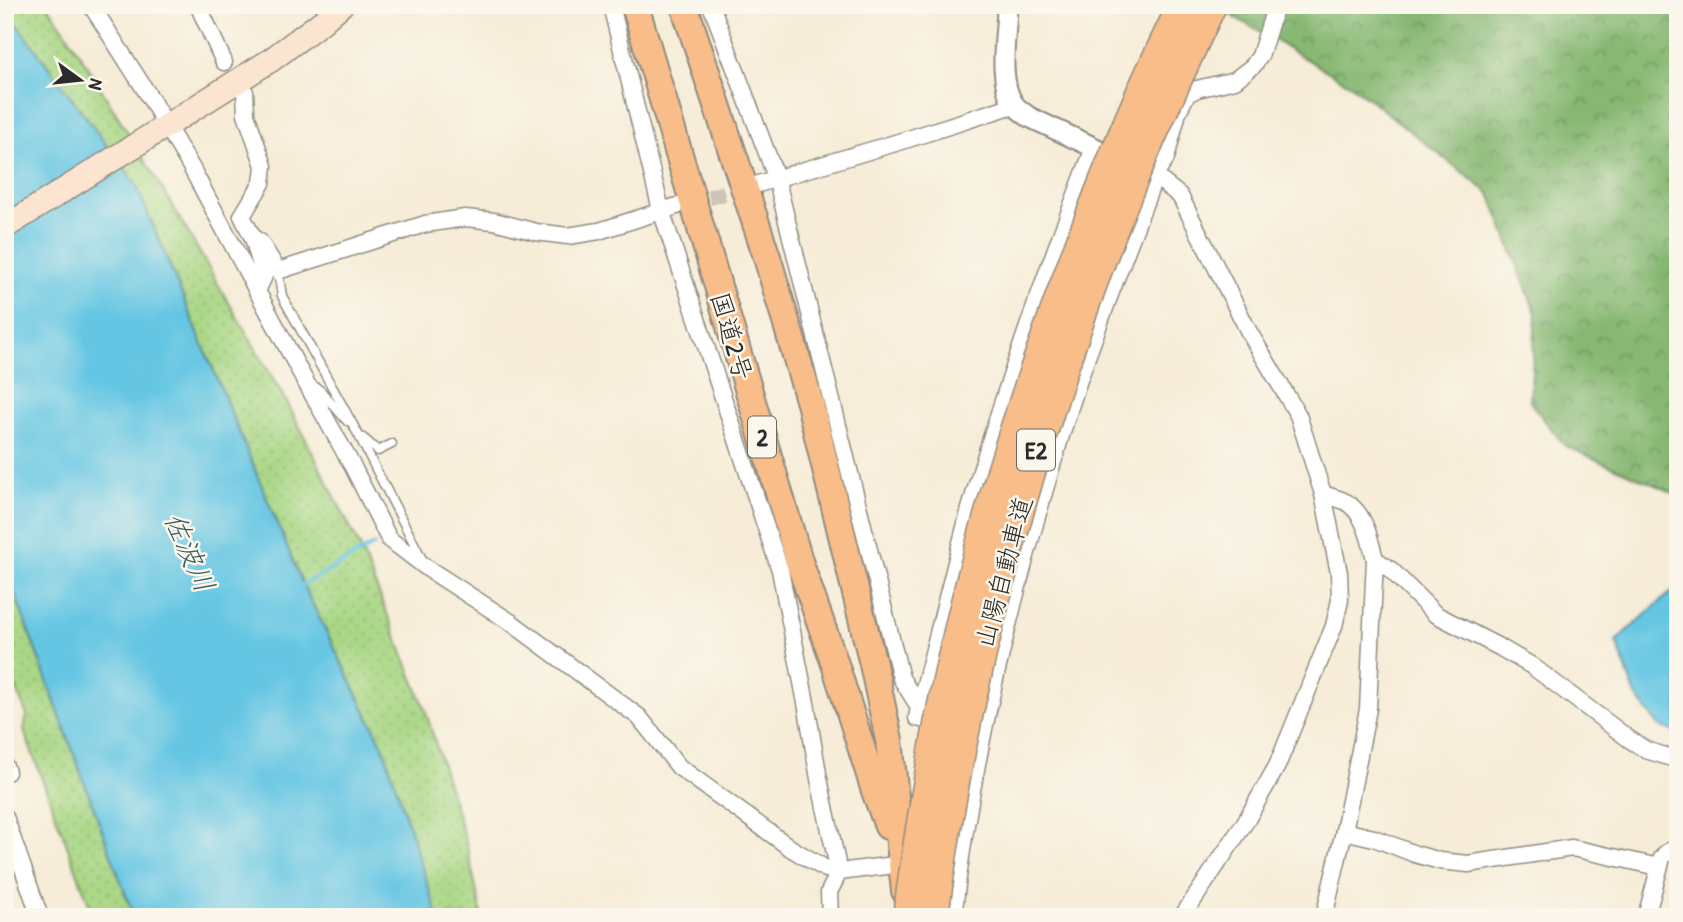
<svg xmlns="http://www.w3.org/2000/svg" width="1683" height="922" viewBox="0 0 1683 922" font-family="'Patrick Hand','Klee One',sans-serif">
<defs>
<pattern id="grass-dots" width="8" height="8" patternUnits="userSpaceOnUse" patternTransform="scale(1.75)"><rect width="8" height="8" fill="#a9d785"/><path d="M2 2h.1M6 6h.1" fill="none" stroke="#92b973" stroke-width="1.8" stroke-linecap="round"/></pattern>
<pattern id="forest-crowns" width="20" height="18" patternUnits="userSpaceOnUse" patternTransform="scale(1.75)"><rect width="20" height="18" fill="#86b872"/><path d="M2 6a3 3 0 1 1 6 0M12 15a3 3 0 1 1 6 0" fill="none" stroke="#6e965e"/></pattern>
</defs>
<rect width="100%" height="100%" fill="#fbf7ec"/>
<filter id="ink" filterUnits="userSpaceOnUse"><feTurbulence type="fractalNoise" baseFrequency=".0143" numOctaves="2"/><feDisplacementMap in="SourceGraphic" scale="14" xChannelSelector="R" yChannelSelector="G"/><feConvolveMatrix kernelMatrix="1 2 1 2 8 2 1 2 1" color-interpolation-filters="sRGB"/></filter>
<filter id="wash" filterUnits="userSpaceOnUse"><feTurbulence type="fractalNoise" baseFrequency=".00686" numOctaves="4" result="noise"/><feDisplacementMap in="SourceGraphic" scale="28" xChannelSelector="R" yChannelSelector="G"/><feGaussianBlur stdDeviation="1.57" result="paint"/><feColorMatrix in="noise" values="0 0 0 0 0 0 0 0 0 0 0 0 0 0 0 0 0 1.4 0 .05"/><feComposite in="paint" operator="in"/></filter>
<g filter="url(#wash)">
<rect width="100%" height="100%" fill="#f6ecd7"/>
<g fill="url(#grass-dots)" stroke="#6a8158" stroke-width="2">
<path d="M5 5H47L66 32 166 195 289 406 361 549 424 706 467 846 482 917H438L383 746 303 585 136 185 5 8Z"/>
<path d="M5 567 134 917H94L24 731 27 715 5 661V629L12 624 5 606Z"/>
</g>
<path fill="url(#forest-crowns)" stroke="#58724e" stroke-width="2" d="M1214 5H1678V495L1565 446 1530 402 1536 314 1490 194 1354 87Z"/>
<g fill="#65c6e3" stroke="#487887" stroke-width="2">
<path d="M5 8 136 185 303 585 383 746 438 917H134L5 567Z"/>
<path d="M1678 586V733L1659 726 1636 696 1616 641Z"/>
</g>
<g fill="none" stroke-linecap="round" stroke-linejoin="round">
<path stroke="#65c6e3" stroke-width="4.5" d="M303 585 374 545"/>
</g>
</g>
<g filter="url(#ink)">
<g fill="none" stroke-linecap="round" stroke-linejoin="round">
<path stroke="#cdc5b5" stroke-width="16" stroke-dasharray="16 8" stroke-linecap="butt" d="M686 204 752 185"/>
<g stroke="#908c81" stroke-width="11">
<g id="service">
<path d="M278 271 282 296 358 434 422 559"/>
<path d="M310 383 321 391 347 421"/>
<path d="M363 438 378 451 392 444"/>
</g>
</g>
<g stroke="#908c81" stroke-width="19">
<g id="minor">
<path d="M91 5 146 91 191 167 304 379 354 469 389 539 427 568 512 623 639 717 679 767 792 849 826 869 839 872 902 864 910 865"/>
<path d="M198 5 224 62"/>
<path d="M611 5 661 210 780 570 806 703 819 779 839 872 829 892 830 917"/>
<path d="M711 5 776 177 901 678 919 707"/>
<path d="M245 92 246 114 264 166 262 183 242 216 253 238 264 276 257 291"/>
<path d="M1155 176 1180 196 1249 332 1298 415 1323 494 1339 573 1340 600 1334 626 1277 766 1246 821 1182 917"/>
<path d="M758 184 902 141 1014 105"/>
<path d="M253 238 260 242 278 271 425 224 465 218 494 221 536 232 568 236 599 231 677 206"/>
<path d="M1323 494C1331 497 1343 499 1349 504 1366 517 1370 541 1375 559L1368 709 1344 831 1324 917"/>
<path d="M1375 559 1391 570 1435 614 1501 648 1532 666 1629 739 1646 750 1678 760"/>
<path d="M946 725 917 718 919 707C936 644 951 580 968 516 1003 391 1047 269 1094 148"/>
<path d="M5 766 7 772"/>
<path d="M5 817 40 917"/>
<path d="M1344 831 1374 838 1415 854 1440 861 1468 864 1572 848 1659 867"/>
<path d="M933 869 958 873"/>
<path d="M953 917C968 785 998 655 1034 527 1050 471 1066 415 1086 360 1108 298 1132 237 1155 176L1166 158 1178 112 1187 94 1197 89 1235 80 1253 66 1260 56 1276 5"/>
<path d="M1646 917 1662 858 1666 853 1678 847"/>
</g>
</g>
<g stroke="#908c81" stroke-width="23">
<path id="tertiary" d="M1007 5C1007 34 997 78 1013 103 1017 109 1024 113 1029 117L1155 176"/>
</g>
<g stroke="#908c81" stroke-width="26">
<path id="secondary" d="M5 227 271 60 323 21 341 5"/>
</g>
<g stroke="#908c81" stroke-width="30">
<g id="trunk">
<path d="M635 5 800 564 835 664 875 791 888 826"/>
<path d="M684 5 767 257 810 403 873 664 889 740 905 891"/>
</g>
</g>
<use href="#service" stroke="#fff" stroke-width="8"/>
<use href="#minor" stroke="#fff" stroke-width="16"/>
<use href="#tertiary" stroke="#fff" stroke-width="19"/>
<use href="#secondary" stroke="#fce5d0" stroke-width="23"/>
<use href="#trunk" stroke="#f8bd89" stroke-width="26"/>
<g stroke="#908c81" stroke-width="33" stroke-linecap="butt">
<g id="motorway-bridge">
<path d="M908 917C921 823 936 729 958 636 988 506 1030 378 1077 253 1096 202 1116 151 1138 101 1152 69 1168 37 1183 5"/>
<path d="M933 917C937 887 941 857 946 828 969 689 1004 552 1047 417 1070 344 1095 270 1125 198 1151 133 1181 69 1211 5"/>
</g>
</g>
<use href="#motorway-bridge" stroke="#f8bd89" stroke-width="30"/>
</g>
</g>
<g text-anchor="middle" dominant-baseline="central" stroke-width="5" stroke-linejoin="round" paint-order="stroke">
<g fill="#fbf7ec" stroke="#696865" stroke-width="2">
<rect x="748" y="416.5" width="28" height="41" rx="5"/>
<rect x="1017" y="429.5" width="38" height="41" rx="5"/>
</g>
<g font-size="24" font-weight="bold" fill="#2b2b2b">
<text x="762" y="437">2</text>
<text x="1036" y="450">E2</text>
</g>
<g font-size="26" fill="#2b2b2b" stroke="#fbf7ec">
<text transform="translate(732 336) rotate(74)">国道2号</text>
<text transform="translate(1003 572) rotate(-75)">山陽自動車道</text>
</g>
<g font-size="28" font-style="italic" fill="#3c5a62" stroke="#fbf7ec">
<text transform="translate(190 552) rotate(66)">佐波川</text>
</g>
</g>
<rect width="1683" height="922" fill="none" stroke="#fbf7ec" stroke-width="28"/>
<g transform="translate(80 80) rotate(105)" stroke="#fbf7ec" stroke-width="5" paint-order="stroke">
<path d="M0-5L12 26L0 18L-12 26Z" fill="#2b2b2b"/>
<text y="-10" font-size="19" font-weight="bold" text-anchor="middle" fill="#2b2b2b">N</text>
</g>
</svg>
